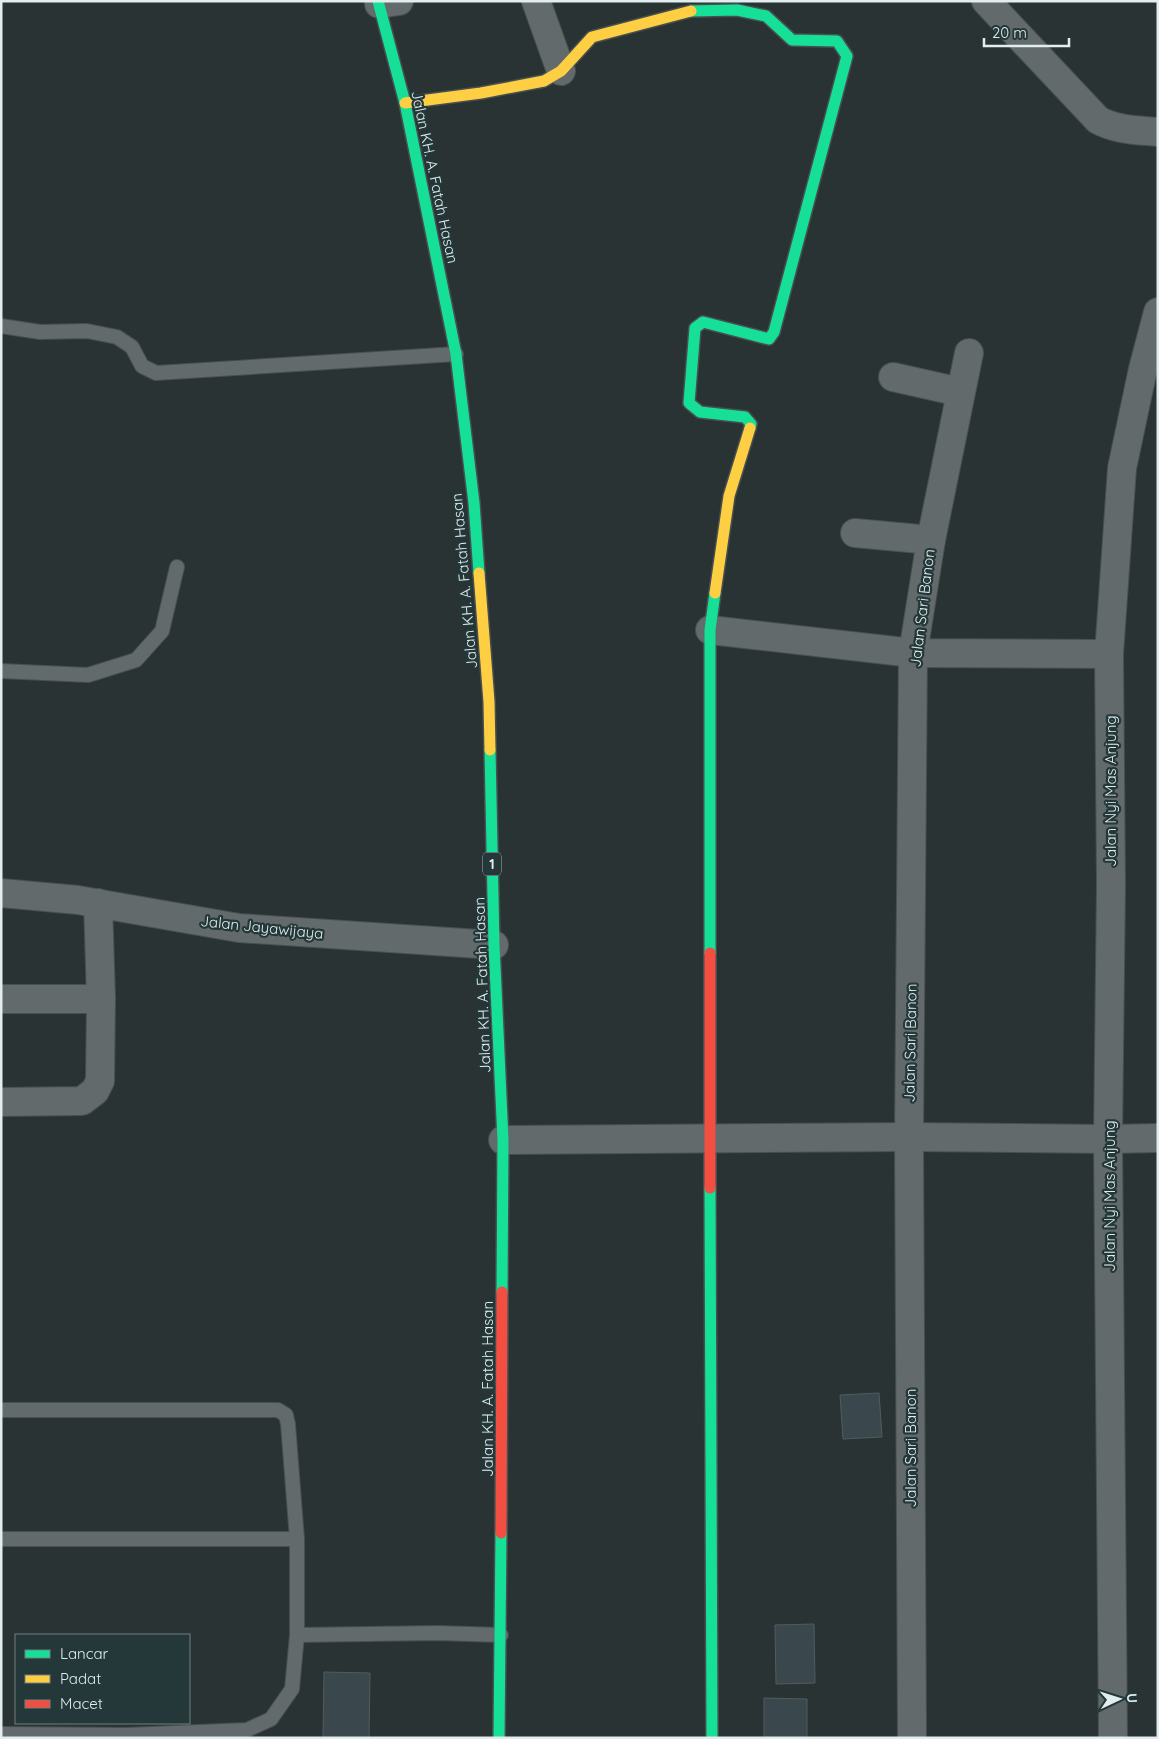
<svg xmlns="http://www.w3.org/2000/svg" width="1159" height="1739" viewBox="0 0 1159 1739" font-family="Quicksand,sans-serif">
<rect width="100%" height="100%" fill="#293334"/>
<g fill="#3a474c" stroke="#535b5d">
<path d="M879 1393 882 1437 843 1439 840 1395Z"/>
<path d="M814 1624 815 1683 776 1684 775 1625Z"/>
<path d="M324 1672 370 1673 369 1738H323Z"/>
<path d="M764 1698 807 1699V1738H764Z"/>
</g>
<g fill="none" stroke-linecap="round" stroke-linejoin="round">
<g stroke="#475051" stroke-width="16">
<g id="lane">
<path d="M1 326 40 332 87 331 117 337 132 347 142 366 156 373 456 354"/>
<path d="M1 671 88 675 136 660 162 631 177 567"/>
<path d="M1 1410H278L286 1415 288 1424 297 1539V1635L292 1689 271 1719 247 1730 126 1735 1 1734"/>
<path d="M1 1539H297"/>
<path d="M297 1635 437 1633 501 1635"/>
</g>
</g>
<g stroke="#475051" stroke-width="30">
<g id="street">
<path d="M536 1 561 71"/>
<path d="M986 1 1098 120C1116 130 1137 130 1158 132"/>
<path d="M379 4 399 1"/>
<path d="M893 377 960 392"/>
<path d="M855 533 931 540"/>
<path d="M710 630 913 653 1109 654"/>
<path d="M1 893 78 900 239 928 494 945"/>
<path d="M1 999H101"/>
<path d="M1 1102 82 1101 95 1091 100 1081 101 999 98 903"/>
<path d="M503 1140 909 1137 1108 1139 1158 1138"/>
<path d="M912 1738 909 1137 913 653 931 540 969 353"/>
<path d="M1113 1738 1108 1139 1111 885 1109 654 1122 468 1143 369 1158 312"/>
</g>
</g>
<g stroke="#475051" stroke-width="14">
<g id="fast">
<path d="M378 1 405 103 456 354 474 503 479 573"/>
<path d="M691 11 737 10 766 16 792 40 837 41 847 56 774 332 769 339 703 322 695 328 689 403 700 412 745 417 751 424 750 428"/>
<path d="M490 750 494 945 503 1140 502 1292"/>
<path d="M710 953V630L715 593"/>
<path d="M710 1188 712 1738"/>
<path d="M499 1738 501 1533"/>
</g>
</g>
<g stroke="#475051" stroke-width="14">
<g id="slow">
<path d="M405 103 481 93 544 81 561 71 592 37 691 11"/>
<path d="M479 573 489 702 490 750"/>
<path d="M715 593 729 496 750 428"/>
</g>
</g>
<g stroke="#475051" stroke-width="14">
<g id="jam">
<path d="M710 953V1188"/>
<path d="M501 1533 502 1292"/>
</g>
</g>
<use href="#lane" stroke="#626a6b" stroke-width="14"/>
<use href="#street" stroke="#626a6b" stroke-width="28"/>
<use href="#fast" stroke="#16e098" stroke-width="11"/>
<use href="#slow" stroke="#ffcf43" stroke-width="11"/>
<use href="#jam" stroke="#f24e42" stroke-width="11"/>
</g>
<g text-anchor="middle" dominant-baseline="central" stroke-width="4.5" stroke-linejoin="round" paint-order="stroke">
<rect fill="#243739" stroke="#a8b6b8" stroke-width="1" x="483" y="852.5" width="18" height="23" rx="4"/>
<g font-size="14" font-weight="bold" fill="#e1edee">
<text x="492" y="864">1</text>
</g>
<g font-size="15" fill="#e1edee" stroke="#243739">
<text transform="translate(435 177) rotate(78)">Jalan KH. A. Fatah Hasan</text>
<text transform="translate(464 581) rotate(-95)">Jalan KH. A. Fatah Hasan</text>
<text transform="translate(922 608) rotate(-83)">Jalan Sari Banon</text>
<text transform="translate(1110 791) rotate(-90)">Jalan Nyi Mas Anjung</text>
<text transform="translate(262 927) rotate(6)">Jalan Jayawijaya</text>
<text transform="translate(482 985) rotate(-92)">Jalan KH. A. Fatah Hasan</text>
<text transform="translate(910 1043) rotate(-89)">Jalan Sari Banon</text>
<text transform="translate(1109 1196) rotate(-90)">Jalan Nyi Mas Anjung</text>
<text transform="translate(487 1389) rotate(-90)">Jalan KH. A. Fatah Hasan</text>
<text transform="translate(910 1448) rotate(-90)">Jalan Sari Banon</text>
</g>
</g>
<rect width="1159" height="1739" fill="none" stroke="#e1edee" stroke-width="5"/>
<rect x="15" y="1634" width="175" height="90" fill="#243739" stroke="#708081"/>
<rect x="25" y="1650" width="25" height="8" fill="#16e098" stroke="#708081"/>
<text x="60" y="1659" font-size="15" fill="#e1edee">Lancar</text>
<rect x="25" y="1675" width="25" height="8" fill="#ffcf43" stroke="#708081"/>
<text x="60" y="1684" font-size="15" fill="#e1edee">Padat</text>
<rect x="25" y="1700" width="25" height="8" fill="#f24e42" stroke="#708081"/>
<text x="60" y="1709" font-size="15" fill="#e1edee">Macet</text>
<g transform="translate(1119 1699) rotate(86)" stroke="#243739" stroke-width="4" paint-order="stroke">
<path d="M0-4L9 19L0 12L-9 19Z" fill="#e1edee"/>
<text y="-8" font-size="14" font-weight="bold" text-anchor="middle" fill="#e1edee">U</text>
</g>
<path d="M984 38v8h85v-8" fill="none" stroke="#e1edee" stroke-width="2.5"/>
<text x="992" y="38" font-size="15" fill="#e1edee" stroke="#243739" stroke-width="4" paint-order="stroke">20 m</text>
</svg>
